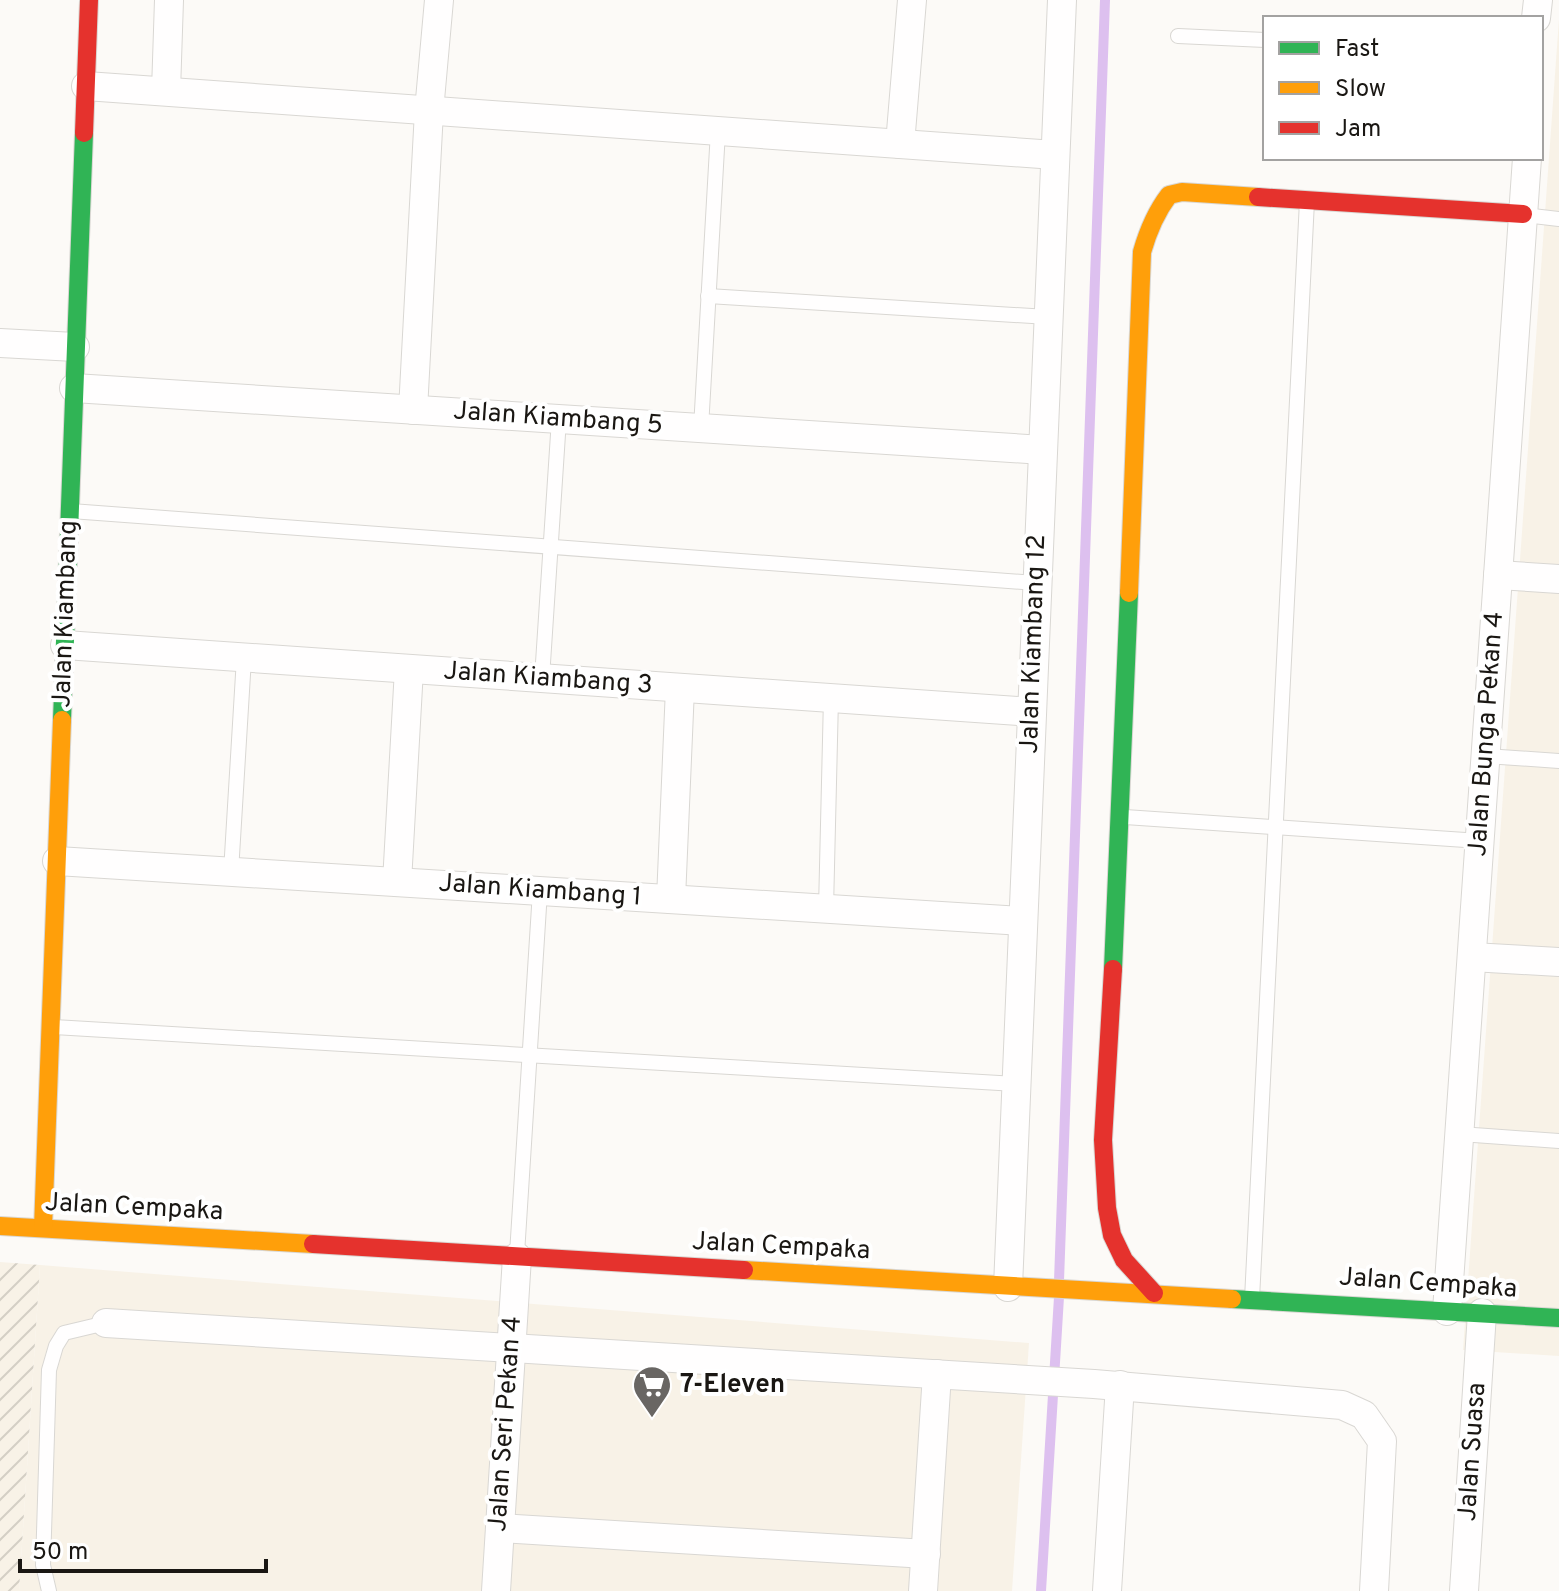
<svg xmlns="http://www.w3.org/2000/svg" width="1559" height="1591" viewBox="0 0 1559 1591" font-family="Overpass,sans-serif">
<defs>
<pattern id="industrial-furrows" width="10" height="10" patternUnits="userSpaceOnUse" patternTransform="scale(2)"><rect width="10" height="10" fill="#f8f2e7"/><path d="M-1 1l2-2M0 10L10 0M9 11l2-2" fill="none" stroke="#d4cfc5"/></pattern>
</defs>
<rect width="100%" height="100%" fill="#fcfaf7"/>
<g fill="#f8f2e7">
<path d="M1559 19V1356L1463 1350Z"/>
<path d="M40 1265 1029 1343 1012 1591H19Z"/>
</g>
<path fill="url(#industrial-furrows)" d="M0 1262 40 1265 19 1591H0Z"/>
<g fill="none" stroke-linecap="round" stroke-linejoin="round">
<g stroke="#ddc0ef" stroke-width="10">
<path d="M1059 1281 1105 0"/>
<path d="M1041 1591 1059 1297"/>
</g>
<g stroke="#d9d7d3" stroke-width="16">
<g id="lane">
<path d="M1178 36 1265 40"/>
<path d="M1524 215 1559 219"/>
<path d="M708 296 1048 317"/>
<path d="M701 428 718 131"/>
<path d="M71 511 1036 583"/>
<path d="M542 678 559 419"/>
<path d="M1486 756 1559 761"/>
<path d="M1125 817 1480 841"/>
<path d="M231 872 244 658"/>
<path d="M826 909 831 698"/>
<path d="M54 1027 1016 1084"/>
<path d="M1460 1134 1559 1141"/>
<path d="M517 1254 540 891"/>
<path d="M1252 1299 1307 201"/>
<path d="M49 1591 43 1565 49 1370 56 1346 64 1333 106 1323"/>
</g>
</g>
<g stroke="#d9d7d3" stroke-width="30">
<g id="street">
<path d="M1536 18 1538 0"/>
<path d="M86 86 1055 155"/>
<path d="M166 91 169 0"/>
<path d="M900 144 912 0"/>
<path d="M0 343 75 347"/>
<path d="M74 388 1043 450"/>
<path d="M413 410 429 111 439 0"/>
<path d="M1498 575 1559 579"/>
<path d="M65 645 1032 712"/>
<path d="M57 861 1023 921"/>
<path d="M397 882 409 669"/>
<path d="M671 899 680 688"/>
<path d="M1472 957 1559 962"/>
<path d="M1008 1287 1062 0"/>
<path d="M1447 1311 1527 158"/>
<path d="M106 1323 1094 1384 1342 1405 1364 1415 1382 1441 1374 1591"/>
<path d="M500 1528 926 1554"/>
<path d="M496 1591 517 1257"/>
<path d="M923 1591 937 1374"/>
<path d="M1107 1591 1120 1385"/>
<path d="M1464 1591 1482 1313"/>
</g>
</g>
<g stroke="#d9d7d3" stroke-width="20">
<g id="fast">
<path d="M62 720 84 133"/>
<path d="M1113 969 1129 593"/>
<path d="M1232 1299 1559 1318"/>
</g>
</g>
<g stroke="#d9d7d3" stroke-width="20">
<g id="slow">
<path d="M1129 593 1142 252C1148 231 1156 212 1169 195L1182 192 1258 197"/>
<path d="M0 1226 313 1244"/>
<path d="M43 1228 62 720"/>
<path d="M744 1270 1232 1299"/>
</g>
</g>
<g stroke="#d9d7d3" stroke-width="20">
<g id="jam">
<path d="M84 133 89 0"/>
<path d="M1258 197 1523 214"/>
<path d="M1113 969 1103 1140 1107 1208 1112 1235 1124 1260 1154 1293"/>
<path d="M313 1244 744 1270"/>
</g>
</g>
<use href="#lane" stroke="#fffefe" stroke-width="14"/>
<use href="#street" stroke="#fffefe" stroke-width="28"/>
<use href="#fast" stroke="#30b455" stroke-width="18"/>
<use href="#slow" stroke="#ff9f0a" stroke-width="18"/>
<use href="#jam" stroke="#e5322d" stroke-width="18"/>
</g>
<defs>
<g id="supermarket-pin" transform="scale(2)"><path d="M0 17L-7.5 6A9.5 9.5 0 1 1 7.5 6Z" fill="#696663" stroke="#fff"/><path d="M-6-5.5h2.5l.6 2H6L4.5 2H-2.5L-4.4-4H-6ZM-1.5 3.2a1.3 1.3 0 1 0 .1 0ZM3 3.2a1.3 1.3 0 1 0 .1 0Z" fill="#fff"/></g>
</defs>
<g fill-rule="evenodd">
<use href="#supermarket-pin" x="652" y="1385"/>
</g>
<g text-anchor="middle" dominant-baseline="central" stroke-width="8" stroke-linejoin="round" paint-order="stroke">
<g font-size="26" fill="#1a1713" stroke="#fff">
<text transform="translate(558 419) rotate(4)">Jalan Kiambang 5</text>
<text transform="translate(66 614) rotate(-88)">Jalan Kiambang</text>
<text transform="translate(1034 644) rotate(-88)">Jalan Kiambang 12</text>
<text transform="translate(548 679) rotate(4)">Jalan Kiambang 3</text>
<text transform="translate(1487 734) rotate(-86)">Jalan Bunga Pekan 4</text>
<text transform="translate(540 891) rotate(4)">Jalan Kiambang 1</text>
<text transform="translate(134 1208) rotate(3)">Jalan Cempaka</text>
<text transform="translate(781 1247) rotate(3)">Jalan Cempaka</text>
<text transform="translate(1428 1284) rotate(4)">Jalan Cempaka</text>
<text transform="translate(506 1424) rotate(-86)">Jalan Seri Pekan 4</text>
<text transform="translate(1473 1452) rotate(-86)">Jalan Suasa</text>
</g>
<g font-size="26" font-weight="bold" fill="#1a1713" stroke="#fff" text-anchor="start">
<text x="680" y="1385">7-Eleven</text>
</g>
</g>
<rect x="1263" y="16" width="280" height="144" fill="#ffffff" stroke="#a3a2a1" stroke-width="2"/>
<rect x="1279" y="42" width="40" height="12" fill="#30b455" stroke="#a3a2a1" stroke-width="2"/>
<text x="1335" y="56" font-size="24" fill="#1a1713">Fast</text>
<rect x="1279" y="82" width="40" height="12" fill="#ff9f0a" stroke="#a3a2a1" stroke-width="2"/>
<text x="1335" y="96" font-size="24" fill="#1a1713">Slow</text>
<rect x="1279" y="122" width="40" height="12" fill="#e5322d" stroke="#a3a2a1" stroke-width="2"/>
<text x="1335" y="136" font-size="24" fill="#1a1713">Jam</text>
<path d="M20 1559v12h246v-12" fill="none" stroke="#1a1713" stroke-width="4"/>
<text x="32" y="1559" font-size="24" fill="#1a1713" stroke="#ffffff" stroke-width="6" paint-order="stroke">50 m</text>
</svg>
